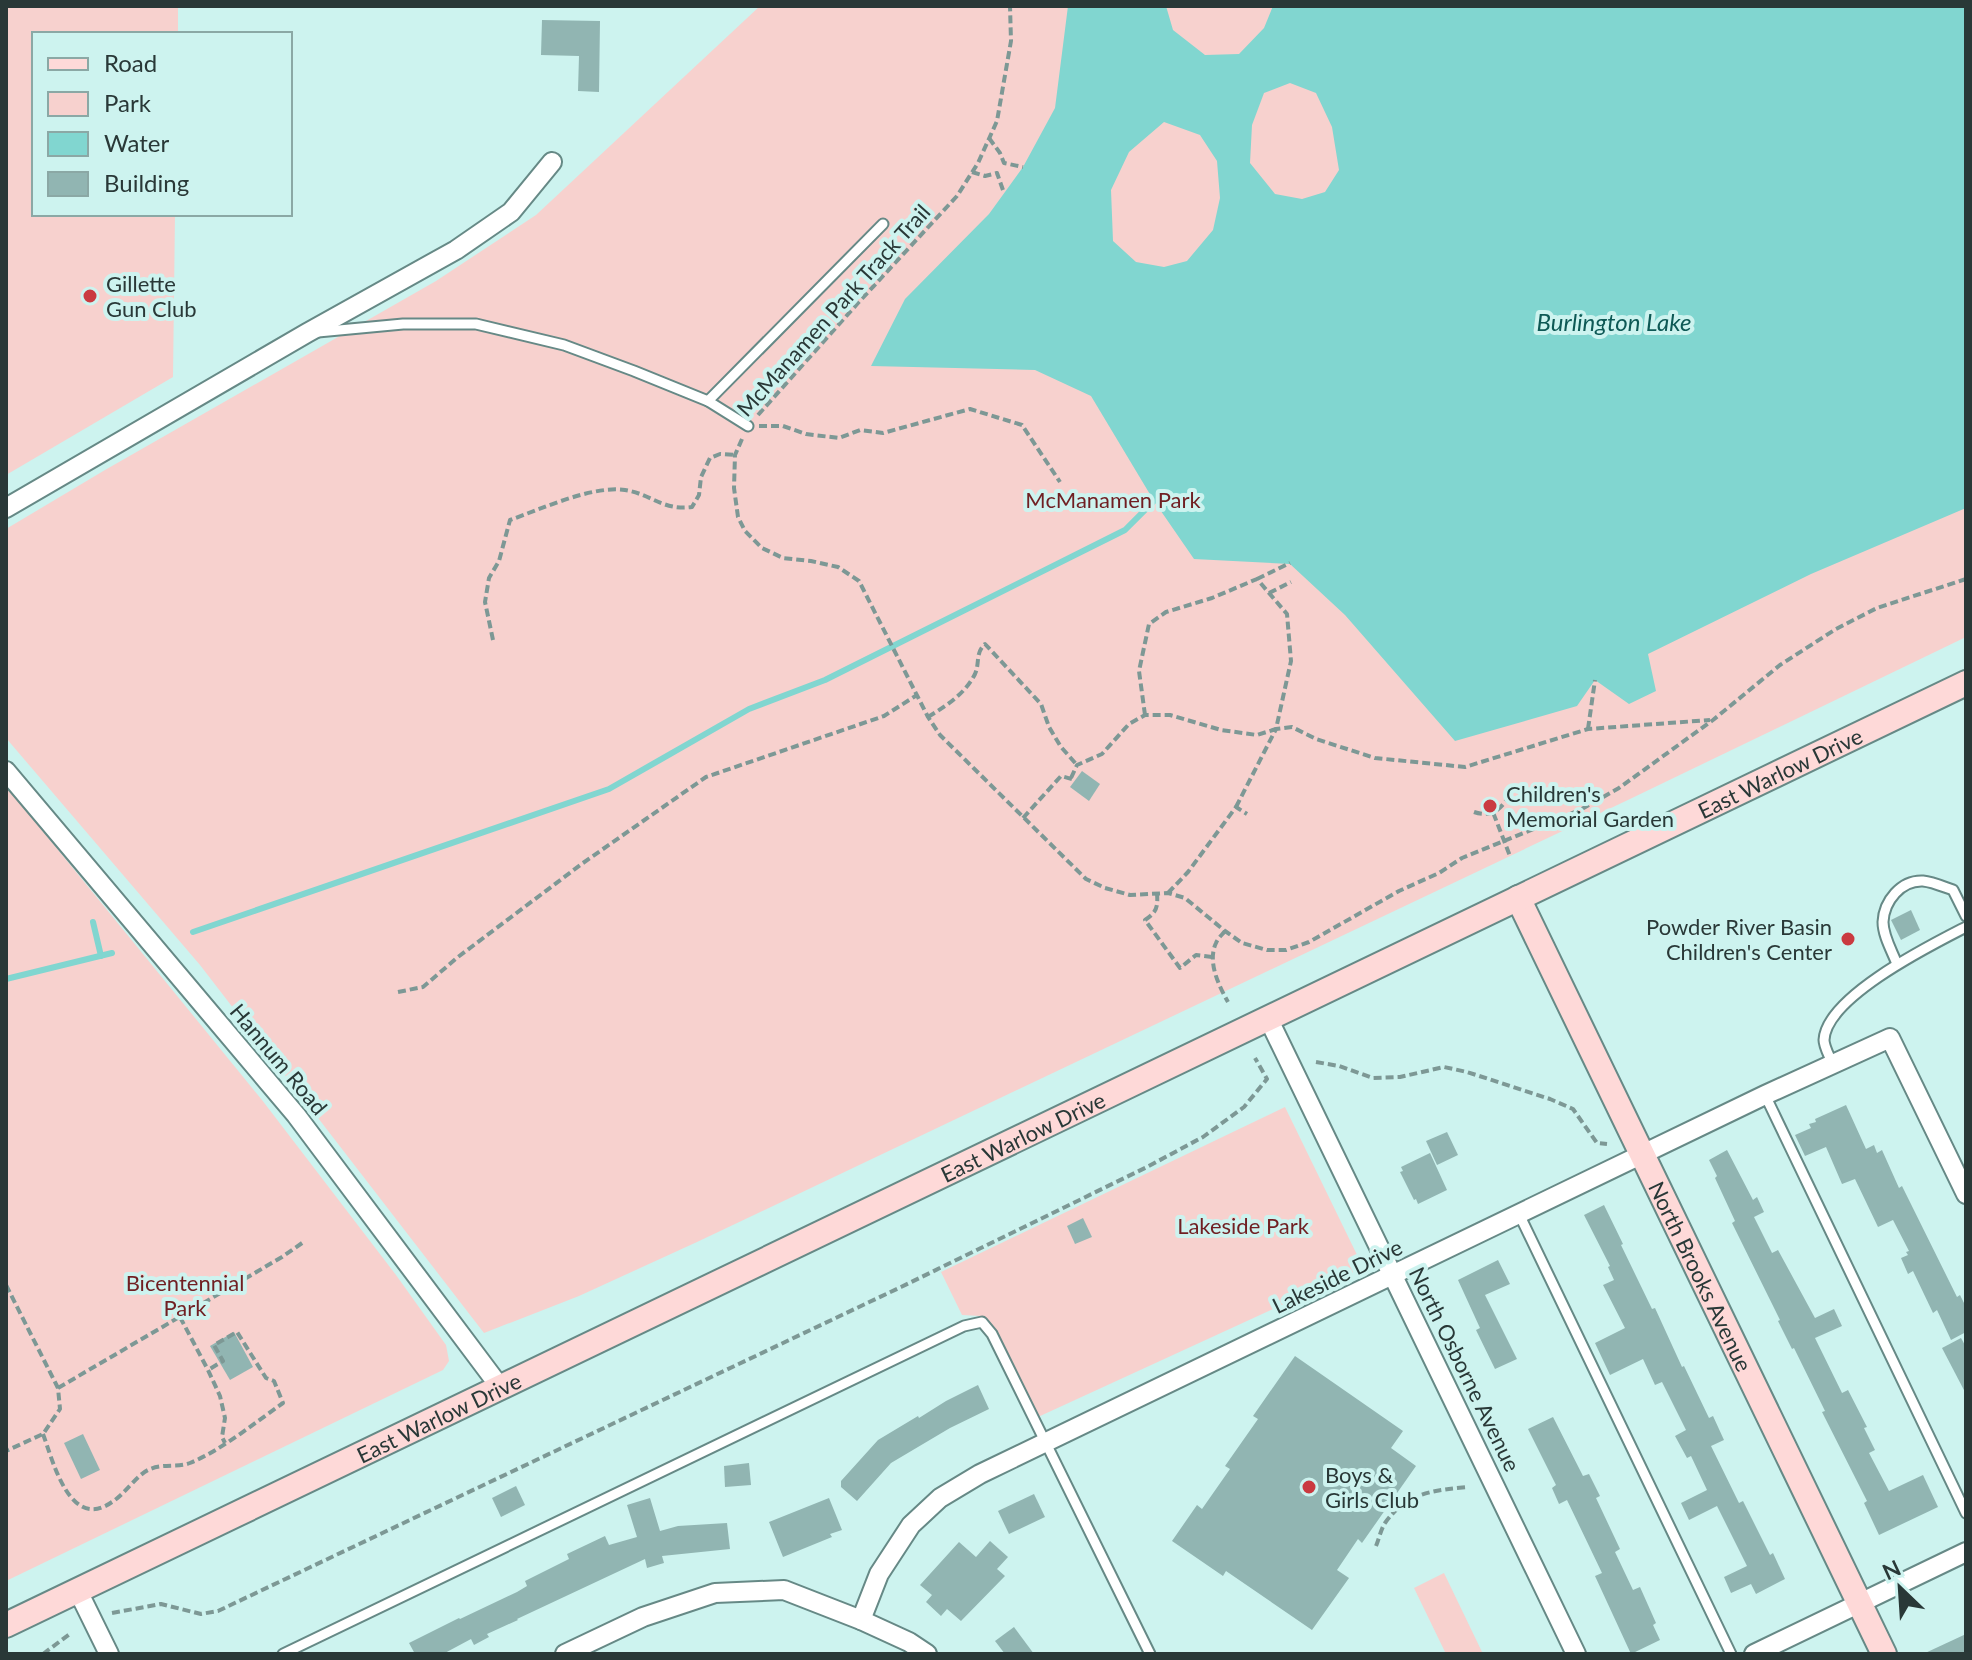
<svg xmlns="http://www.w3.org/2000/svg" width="1972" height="1660" viewBox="0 0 1972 1660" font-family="Lato,sans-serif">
<rect width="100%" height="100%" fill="#cdf3ef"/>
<g fill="#f7d1ce">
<path d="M6 6H178V34H34V214H175L173 377 6 475Z"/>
<path d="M760 6H1966V637L1630 799 697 1242 579 1296 484 1333 200 965 6 738V529L105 470 436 281 536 215Z"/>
<path d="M6 786 262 1100 396 1275 446 1345 449 1361 443 1370 6 1581Z"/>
<path d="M1285 1107 1360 1261 1358 1270 1038 1417 995 1328 981 1316 962 1315 941 1272Z"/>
<path d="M1444 1573 1483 1654H1446L1414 1588Z"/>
</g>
<path fill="#81d6d0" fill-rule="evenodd" d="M1068 6H1166L1173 30 1205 55 1239 54 1264 28 1273 6H1861L1867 8 1870 6H1966V508L1811 574 1648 654 1656 691 1629 704 1595 680 1577 706 1455 741 1345 615 1290 564 1194 559 1154 501 1091 396 1035 370 871 366 905 299 989 214 1023 167 1055 108ZM1290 83 1316 93 1332 127 1339 170 1325 192 1302 199 1275 194 1250 163 1252 125 1264 93ZM1164 122 1200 135 1217 161 1220 198 1213 230 1187 261 1164 267 1136 262 1113 241 1111 190 1129 152Z"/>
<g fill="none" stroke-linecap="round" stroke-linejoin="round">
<g stroke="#81d6d0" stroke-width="6">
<path d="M93 922 101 956"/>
<path d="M193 932 609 789 749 709 825 680 1125 530 1154 501"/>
<path d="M6 979 112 953"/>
</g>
</g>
<g fill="#91b5b2">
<path d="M542 20 600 21 599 92 578 91 579 56 541 55Z"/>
<path d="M1082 771 1100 784 1089 801 1070 787Z"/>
<path d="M1911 910 1920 930 1901 940 1891 920Z"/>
<path d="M1846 1105 1866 1149 1874 1145 1877 1153 1882 1150 1899 1188 1902 1186 1957 1297 1960 1295 1966 1307V1332L1951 1340 1937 1310 1933 1313 1913 1271 1908 1274 1901 1258 1908 1255 1906 1252 1909 1251 1893 1220 1878 1227 1855 1179 1842 1184 1826 1147 1805 1156 1795 1135 1811 1128 1809 1124 1816 1122 1815 1119Z"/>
<path d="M1447 1132 1458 1155 1437 1165 1426 1141Z"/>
<path d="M1727 1150 1753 1200 1757 1197 1764 1212 1754 1217 1772 1253 1778 1250 1815 1318 1834 1309 1842 1326 1815 1338 1842 1393 1848 1390 1867 1427 1864 1428 1875 1450 1869 1453 1889 1491 1923 1475 1938 1507 1879 1535 1864 1503 1867 1501 1822 1412 1825 1411 1794 1348 1792 1349 1778 1321 1780 1320 1732 1223 1735 1221 1715 1178 1717 1176 1709 1160Z"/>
<path d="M1430 1153 1447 1190 1418 1204 1416 1199 1414 1200 1400 1172 1403 1171 1401 1167Z"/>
<path d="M1604 1205 1623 1244 1621 1245 1652 1309 1655 1308 1682 1367 1684 1366 1709 1418 1713 1416 1724 1440 1711 1446 1739 1503 1743 1501 1770 1555 1773 1553 1785 1579 1756 1594 1751 1584 1731 1593 1724 1577 1747 1566 1717 1506 1689 1520 1681 1503 1707 1490 1691 1456 1687 1458 1675 1436 1686 1430 1662 1382 1655 1385 1643 1359 1610 1375 1595 1343 1625 1328 1603 1285 1614 1280 1608 1267 1610 1266 1584 1215Z"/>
<path d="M1083 1218 1092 1237 1075 1244 1067 1226Z"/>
<path d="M1498 1260 1510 1284 1485 1295 1517 1359 1495 1369 1476 1330 1480 1328 1458 1280Z"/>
<path d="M234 1332 253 1367 230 1380 210 1346Z"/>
<path d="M1961 1338 1966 1347V1394L1942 1348Z"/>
<path d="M1295 1356 1403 1431 1391 1448 1416 1466 1362 1543 1358 1539 1337 1570 1349 1578 1312 1630 1226 1571 1223 1576 1172 1541 1197 1505 1202 1509 1230 1469 1225 1466 1258 1419 1253 1416Z"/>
<path d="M978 1385 989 1409 950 1428 891 1463 857 1501 841 1487V1481L878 1440 918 1416 919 1418 946 1401Z"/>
<path d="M1553 1417 1583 1476 1589 1474 1600 1496 1596 1498 1620 1549 1615 1552 1633 1590 1640 1587 1656 1623 1653 1625 1660 1640 1631 1654 1595 1576 1602 1573 1567 1500 1559 1504 1552 1488 1556 1485 1528 1429Z"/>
<path d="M83 1434 100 1470 81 1479 64 1443Z"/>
<path d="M749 1463 751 1485 725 1487 724 1466Z"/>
<path d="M516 1486 525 1505 501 1517 492 1498Z"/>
<path d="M1034 1494 1045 1517 1009 1534 998 1511Z"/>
<path d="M650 1498 660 1531 678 1526 727 1523 730 1549 662 1556 664 1563 647 1568 645 1559 517 1619 518 1620 487 1634 489 1637 474 1645 471 1639 443 1654H415L409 1643 459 1618 460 1619 517 1592 527 1586 525 1581 569 1559 567 1554 605 1536 609 1545 637 1537 627 1505Z"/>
<path d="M829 1498 842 1530 830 1534 832 1537 783 1557 769 1522Z"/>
<path d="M990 1541 1008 1557 997 1569 1005 1576 961 1621 947 1609 941 1616 926 1602 932 1595 920 1585 959 1542 976 1557Z"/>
<path d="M1014 1627 1034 1654H1005L995 1641Z"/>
<path d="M1966 1634V1654H1923Z"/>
</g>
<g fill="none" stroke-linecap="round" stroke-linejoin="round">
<g stroke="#668986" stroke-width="13">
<g id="lane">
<path d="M318 332 403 324H476L564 345 634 371 708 401 748 426"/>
<path d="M708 401 883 224"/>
<path d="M1897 964C1892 951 1883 936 1883 922 1884 901 1901 880 1923 881 1933 882 1944 887 1953 890L1966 916"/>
<path d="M1832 1063C1830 1057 1824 1047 1824 1040 1826 997 1931 945 1966 927"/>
<path d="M1765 1095 1966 1513"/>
<path d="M1519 1214 1731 1654"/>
<path d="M283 1654 964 1326 982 1322 992 1334 1150 1654"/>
</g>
</g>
<g stroke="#668986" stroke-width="22">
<g id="street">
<path d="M6 508 307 333 456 250 511 212 552 162"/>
<path d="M6 771 296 1115 500 1387"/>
<path d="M1268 1018 1576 1654"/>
<path d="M78 1591 109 1654"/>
<path d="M861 1620 879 1574 911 1525 940 1498 980 1474 1765 1095 1890 1038 1966 1194"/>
<path d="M565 1654 643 1617 715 1593 784 1590 861 1620 909 1642 927 1654"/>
<path d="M1754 1654 1966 1552"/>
</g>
</g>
<g stroke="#668986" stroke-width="28">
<g id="secondary">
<path id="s1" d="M1518 898 1884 1654"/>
<path id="s2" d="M6 1625 1966 683"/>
</g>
</g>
<g stroke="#7d9895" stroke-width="4" stroke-dasharray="8 4" stroke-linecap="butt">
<path d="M989 138 1000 153 1004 163 1023 167"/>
<path d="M972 172 985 176 997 173 1004 193"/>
<path d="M758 415 858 303 957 196 978 163 997 121 1011 41 1010 6"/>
<path d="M759 426H783L806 434 839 438 860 430 883 433 970 409 1022 425 1060 482"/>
<path d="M742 439 735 455 734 488 738 517 745 531 762 548 783 558 811 561 838 567 859 581 928 717 940 735 1086 879 1105 888 1130 895 1168 893 1185 898 1225 931 1242 943 1267 950H1286L1309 942 1399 891 1439 873 1462 858 1580 810 1619 788 1713 720 1780 665 1836 629 1877 608 1966 579"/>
<path d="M1257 579 1290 563"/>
<path d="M1269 593 1291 582"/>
<path d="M493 640 485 602 489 578 499 561 510 520C541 509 593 485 625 490 651 494 663 511 692 507L699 495 701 477 710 458 720 454 735 455"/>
<path d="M928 717C946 706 965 694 975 674 980 663 975 653 985 644L1041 704 1049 727 1061 747 1077 765"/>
<path d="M1588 729 1595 680"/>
<path d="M1071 778 1077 765 1102 754 1129 724 1145 715H1170L1221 730 1257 735 1276 729 1291 661 1287 614 1257 579 1212 598 1166 612 1149 624 1139 671 1145 715"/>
<path d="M1489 802 1510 856"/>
<path d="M1236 807 1276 729 1292 727 1316 739 1375 758 1465 767 1588 729 1710 720"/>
<path d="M1474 812C1488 817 1499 812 1507 799"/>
<path d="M1023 818 1061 776 1075 780"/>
<path d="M1157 893C1158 907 1157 912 1145 920L1180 968 1196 955 1213 957"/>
<path d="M1168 893 1188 872 1236 807 1247 814"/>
<path d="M1225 931C1222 935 1218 938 1216 943 1207 962 1219 986 1228 1002"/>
<path d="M398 992 423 987 458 957 583 863 706 777 884 716 917 695"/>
<path d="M1316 1062 1339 1066 1373 1078 1400 1077 1444 1067 1467 1072 1550 1099 1573 1109 1597 1143 1607 1144"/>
<path d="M6 1285 58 1388 60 1409 43 1434 6 1451"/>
<path d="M180 1317 208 1370 220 1396 225 1418 222 1437 225 1443"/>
<path d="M58 1388 282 1257 305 1241"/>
<path d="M43 1434C53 1461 70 1532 112 1502 125 1494 136 1476 148 1470 162 1463 177 1468 190 1463 220 1451 256 1422 283 1403L274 1381 266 1378 237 1332 214 1345 223 1361 208 1370"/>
<path d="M1376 1546C1379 1539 1381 1529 1385 1523 1407 1492 1435 1490 1469 1487"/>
<path d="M112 1613 161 1604 201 1614 218 1611 901 1287 1147 1167 1203 1137 1244 1107 1267 1079 1255 1058"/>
<path d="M43 1654 71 1633"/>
</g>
<use href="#lane" stroke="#fff" stroke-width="9"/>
<use href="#street" stroke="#fff" stroke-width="18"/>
<use href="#secondary" stroke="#fed9d8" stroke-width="24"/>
</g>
<g fill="#ca3a40" stroke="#cdf3ef" stroke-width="3">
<circle cx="90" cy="296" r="8"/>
<circle cx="1490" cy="806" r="8"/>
<circle cx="1848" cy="939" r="8"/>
<circle cx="1309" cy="1487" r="8"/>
</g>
<g text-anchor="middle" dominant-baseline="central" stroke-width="8" stroke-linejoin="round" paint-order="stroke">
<g font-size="22" fill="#293837" stroke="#cdf3ef" text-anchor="start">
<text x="106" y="283">Gillette<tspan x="106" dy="25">Gun Club</tspan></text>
<text x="1506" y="793">Children's<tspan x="1506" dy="25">Memorial Garden</tspan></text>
<text x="1832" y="926" text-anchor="end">Powder River Basin<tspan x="1832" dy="25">Children's Center</tspan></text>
<text x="1325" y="1474">Boys &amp;<tspan x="1325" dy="25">Girls Club</tspan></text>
</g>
<g font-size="22" fill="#293837" stroke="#cdf3ef">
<text transform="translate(833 310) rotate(-48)">McManamen Park Track Trail</text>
<text stroke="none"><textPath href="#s2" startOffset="1968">East Warlow Drive</textPath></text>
<text transform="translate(279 1059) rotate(50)">Hannum Road</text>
<text stroke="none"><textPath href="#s2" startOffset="1128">East Warlow Drive</textPath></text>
<text transform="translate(1337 1276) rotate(-26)">Lakeside Drive</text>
<text stroke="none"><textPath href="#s1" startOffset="420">North Brooks Avenue</textPath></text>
<text transform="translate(1465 1369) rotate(64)">North Osborne Avenue</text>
<text stroke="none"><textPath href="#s2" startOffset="480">East Warlow Drive</textPath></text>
</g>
<g font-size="22" fill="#701f22" stroke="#cdf3ef">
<text x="1113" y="499">McManamen Park</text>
<text x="1243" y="1225">Lakeside Park</text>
<text x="185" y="1282">Bicentennial<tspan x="185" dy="25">Park</tspan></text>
</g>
<g font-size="24" font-style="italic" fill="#0e5955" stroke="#cdf3ef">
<text x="1614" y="321">Burlington Lake</text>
</g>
</g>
<rect width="1972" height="1660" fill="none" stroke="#293837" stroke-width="16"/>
<rect x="32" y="32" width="260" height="184" fill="#cdf3ef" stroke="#8ba8a5" stroke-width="2"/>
<rect x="48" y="58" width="40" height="12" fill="#fed9d8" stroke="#8ba8a5" stroke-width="2"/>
<text x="104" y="72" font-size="24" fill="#293837">Road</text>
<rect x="48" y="92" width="40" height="24" fill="#f7d1ce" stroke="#8ba8a5" stroke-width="2"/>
<text x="104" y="112" font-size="24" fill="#293837">Park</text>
<rect x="48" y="132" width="40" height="24" fill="#81d6d0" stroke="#8ba8a5" stroke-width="2"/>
<text x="104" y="152" font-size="24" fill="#293837">Water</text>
<rect x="48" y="172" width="40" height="24" fill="#91b5b2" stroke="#8ba8a5" stroke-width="2"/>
<text x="104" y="192" font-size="24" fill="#293837">Building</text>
<g transform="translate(1900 1588) rotate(335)" stroke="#cdf3ef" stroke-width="6" paint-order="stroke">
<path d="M0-6L14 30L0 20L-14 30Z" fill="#293837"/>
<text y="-12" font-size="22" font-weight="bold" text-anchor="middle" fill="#293837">N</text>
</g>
</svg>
